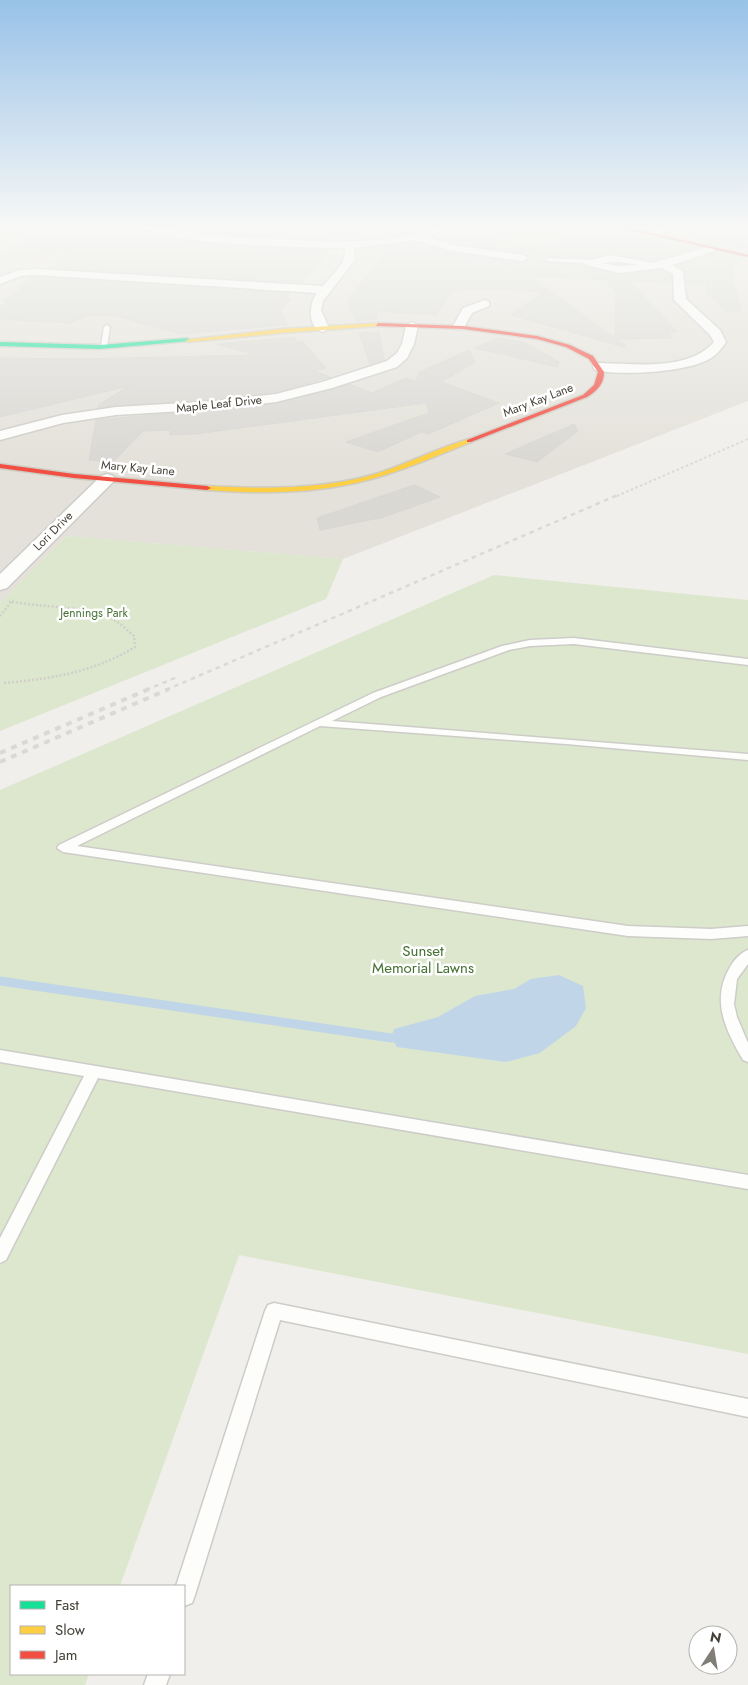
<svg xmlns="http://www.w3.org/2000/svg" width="748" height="1685" viewBox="0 0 748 1685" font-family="Jost,sans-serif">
<rect width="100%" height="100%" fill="#f0efeb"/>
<path fill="#e3e1d9" d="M0 227H748V401L343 559 66 536 0 603Z"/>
<g fill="#dce7ce">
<path d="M66 536 343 559 326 599 0 731V603Z"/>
<path d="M494 575 748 600V1354L239 1255 120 1586H11V1674H89L85 1685H0V790Z"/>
</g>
<path fill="#c0d6e8" d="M559 975 583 986 586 1008 576 1026 540 1053 506 1062 397 1047 391 1038 394 1029 438 1017 475 996 514 989 531 979Z"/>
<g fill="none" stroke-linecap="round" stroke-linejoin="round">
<path stroke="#c0d6e8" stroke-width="9" d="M0 981 391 1038"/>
</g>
<g fill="#d9d8d3" stroke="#d8d6d1" fill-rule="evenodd">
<path d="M49 227H85L87 235 114 238 146 231 179 240 208 243 328 250 324 260 300 283 48 268 73 251 0 262V258L32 230H44Z"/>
<path d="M177 227H201L335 234 332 240 220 234Z"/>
<path d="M388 227H428L404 235 381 238 363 239 352 232 372 231Z"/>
<path d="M453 227H512L493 248H538L598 229 696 248 652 261 611 253 590 258H544L548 263 584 265 619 275 661 270 671 275V282L666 283 630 281 677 332H668L673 338 617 339 625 345 624 347 511 315 543 292 480 289 452 291 437 315 376 311 377 319 355 321 348 300 386 252 377 247 415 242 452 253 523 263 530 259 523 253 453 243 433 237ZM530 276 606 280 616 294 615 338Z"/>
<path d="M695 227H748V251L676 234Z"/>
<path d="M715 253 743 260 734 264 733 283 742 311H725L706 291 707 284 686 283 685 272 676 266Z"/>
<path d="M33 277 290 293 286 298 291 299 280 310 288 325 181 334 112 315H89L69 323 0 319V307L8 301H3L23 288 17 287Z"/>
<path d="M379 332 384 360 370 364 359 333Z"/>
<path d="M294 337 297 342 302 341 326 368 314 371 330 377 276 392 217 399 98 408V405L129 386 0 417V358L78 359 257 355 215 344Z"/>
<path d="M498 338 524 342 559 362 557 367 475 348Z"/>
<path d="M469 350 475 362 441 382 499 403 428 434 421 432 378 452 346 442 429 413 426 403 196 434 170 435V430L143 431 113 462 89 460 96 420 276 404 349 384 372 393 406 378 415 381 420 372Z"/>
<path d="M574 424 578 431 537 462 505 454Z"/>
<path d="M414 485 440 497 384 517 320 530 317 518Z"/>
</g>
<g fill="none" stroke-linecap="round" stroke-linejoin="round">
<g stroke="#ceccc8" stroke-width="3">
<g id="lane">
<path d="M88 227H94L91 231 114 232 150 228 114 236 87 233 86 230Z"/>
<path d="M546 258 592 260 595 262 592 264 548 261Z"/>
<path d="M107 325 110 327 107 346 104 348 101 346 104 327Z"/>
<path d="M574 638 748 659V665L574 644 530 646 509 650 381 697 332 721 748 754V760L566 744 320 726 77 846 628 926 711 929 748 926V936L711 939 628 936 63 852 57 848 59 845 373 693 502 646 530 640Z"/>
<path d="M748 950V964L737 979 734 1004 737 1017 748 1043V1062L743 1060C726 1031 711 1001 729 969 733 961 740 953 748 950Z"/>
<path d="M0 1050 748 1175V1189L98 1078 6 1260 0 1263V1238L84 1076 0 1062Z"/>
<path d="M274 1303 748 1399V1417L280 1320 195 1595 192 1603 184 1606V1586H176L265 1311 268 1305Z"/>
<path d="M148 1674H170L166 1685H144Z"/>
</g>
</g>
<g stroke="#ceccc8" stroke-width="3">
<g id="street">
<path d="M142 227H161L220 236 333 242 381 240 404 237 436 227H451L427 237 453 245 523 255 528 258 523 261 452 251 415 240 354 248 355 260 323 301 321 310 329 328 323 332C307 328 309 303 317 293L36 275 21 276 0 284V277L19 270 36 269 323 286C331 276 349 262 344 248 308 248 168 245 142 227Z"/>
<path d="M661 227 673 229 649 238 644 235Z"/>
<path d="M711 246 715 247V251L672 265 683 272 686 299 720 330 726 342C720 351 714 358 703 362 679 372 620 376 595 370L593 367 595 364 600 363C635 364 689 371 714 342L710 335 674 300 673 274 661 268 619 273 586 265V261L611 255 652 263ZM621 262 638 265 619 266 600 263Z"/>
<path d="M485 300 489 302V306L472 313 463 329H455L453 326 463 308Z"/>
<path d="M412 322 418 326 414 344 407 358 397 367 332 388 276 402 217 409 116 415 63 423 0 440V431L62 415 116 407 217 401 276 394 322 382 387 361 397 353 402 344 406 326Z"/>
<path d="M107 474 113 476 115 479 113 482 7 588 0 590V574L101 476Z"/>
</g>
</g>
<g stroke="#ceccc3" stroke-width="3">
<path id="fast" d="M188 338 190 341 100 349 0 346V342L100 345Z"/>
</g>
<g stroke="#ceccc3" stroke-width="3">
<g id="slow">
<path d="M378 323 380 326 282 333 188 342 185 340 282 329Z"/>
<path d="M469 439 471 440V442C438 455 405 470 371 479 317 494 262 494 207 490L203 488 207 486C265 489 323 490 379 473 409 463 438 448 469 439Z"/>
</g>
</g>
<g stroke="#ceccc3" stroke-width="3">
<g id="jam">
<path d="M627 227 748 255V257L617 227Z"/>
<path d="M378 323 463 326 537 336 570 345 593 356 604 372C604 384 597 391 587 397L471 442H467V440L583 395 594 385 598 372 589 359 566 347 537 339 463 329 376 326Z"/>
<path d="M0 464 74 474 207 486 211 488 207 490 74 478 0 468Z"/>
</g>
</g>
<g stroke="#d0cfcb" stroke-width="2.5" stroke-dasharray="2 2" stroke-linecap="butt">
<path d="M0 616 13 600"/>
<path d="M4 683C51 679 94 672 135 647L134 636C128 631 122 625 116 621 92 605 39 608 9 601"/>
</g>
<use href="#lane" fill="#fdfdfc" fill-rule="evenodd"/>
<use href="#street" fill="#fdfdfc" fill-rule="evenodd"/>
<use href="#fast" fill="#16e098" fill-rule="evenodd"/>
<use href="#slow" fill="#ffcf43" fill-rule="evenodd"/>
<use href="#jam" fill="#f24e42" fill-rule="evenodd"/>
<path stroke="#d9d9d8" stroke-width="2" stroke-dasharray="2.5 2.5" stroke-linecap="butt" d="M617 496 748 439"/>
<g stroke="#d9d9d8" stroke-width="2.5" stroke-dasharray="4.5 4.5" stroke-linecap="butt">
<path d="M146 690 177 677"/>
<path d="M166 690 620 494"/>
</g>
<g stroke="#d9d9d8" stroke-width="4" stroke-dasharray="6 6" stroke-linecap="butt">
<path d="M0 753 149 689"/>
<path d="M0 762 169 689"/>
</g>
</g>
<linearGradient id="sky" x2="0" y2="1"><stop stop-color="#98c2e8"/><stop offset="0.49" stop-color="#f8f8f6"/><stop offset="1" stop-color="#f8f8f6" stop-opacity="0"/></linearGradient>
<rect width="748" height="463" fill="url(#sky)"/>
<g text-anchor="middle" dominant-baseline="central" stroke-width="5" stroke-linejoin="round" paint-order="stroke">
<g font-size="12" fill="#454138" stroke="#fff">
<text transform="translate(538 400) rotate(-21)">Mary Kay Lane</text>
<text transform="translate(219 404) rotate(-6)">Maple Leaf Drive</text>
<text transform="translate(138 468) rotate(5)">Mary Kay Lane</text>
<text transform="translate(53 531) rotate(-45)">Lori Drive</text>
</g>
<g font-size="12" fill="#457032" stroke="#fff">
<text x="94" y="613">Jennings Park</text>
</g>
<g font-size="15" fill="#457032" stroke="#fff">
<text x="423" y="951">Sunset<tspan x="423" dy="17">Memorial Lawns</tspan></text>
</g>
</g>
<rect x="10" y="1585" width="175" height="90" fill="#ffffff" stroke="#b5b3af"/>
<rect x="20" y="1601" width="25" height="8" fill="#16e098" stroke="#b5b3af"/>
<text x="55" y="1610" font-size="15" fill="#454138">Fast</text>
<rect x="20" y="1626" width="25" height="8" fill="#ffcf43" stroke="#b5b3af"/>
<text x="55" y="1635" font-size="15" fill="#454138">Slow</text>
<rect x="20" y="1651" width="25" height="8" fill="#f24e42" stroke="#b5b3af"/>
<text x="55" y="1660" font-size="15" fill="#454138">Jam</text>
<g transform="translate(713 1650) rotate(12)"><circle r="24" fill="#ffffff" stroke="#b5b3af"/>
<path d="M0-4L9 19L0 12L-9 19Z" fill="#817e77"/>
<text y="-8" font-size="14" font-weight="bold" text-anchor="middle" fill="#454138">N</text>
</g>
</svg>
